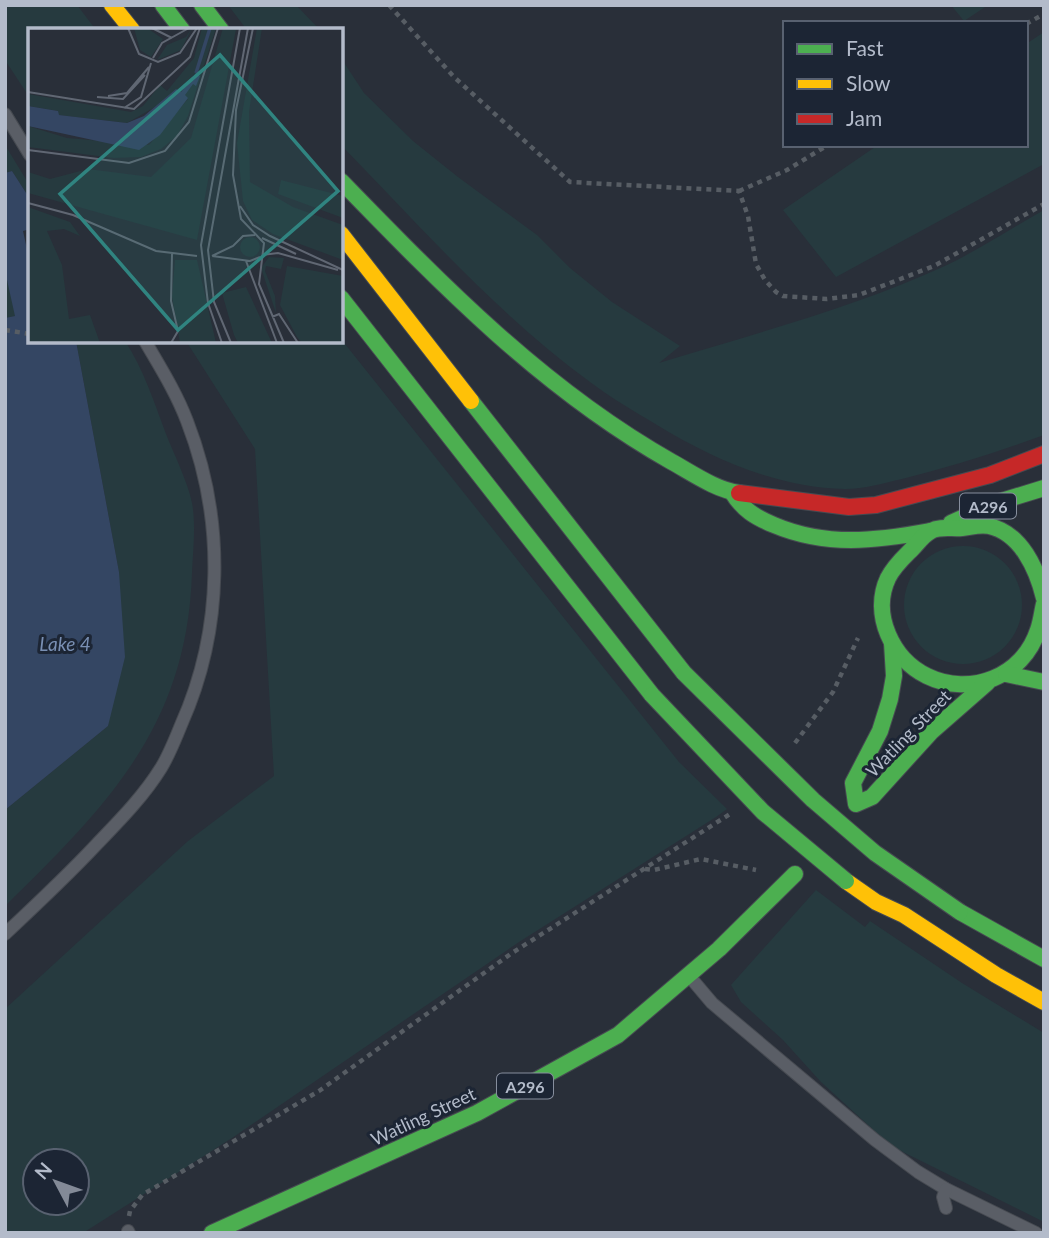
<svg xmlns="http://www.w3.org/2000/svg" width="1049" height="1238" viewBox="0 0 1049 1238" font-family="Lato,sans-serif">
<rect width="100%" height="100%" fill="#292f39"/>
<g fill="#263a3f" fill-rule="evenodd">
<path d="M5 5H77L96 30H30V98L5 60Z"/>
<path d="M228 5H296L320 30H247Z"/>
<path d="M951 5H988L964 21Z"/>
<path d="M1044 32V164L836 277 783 210 878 145H1026V44Z"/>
<path d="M341 58 364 93 413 141 458 177 537 235 570 268 612 302 680 346 659 363C756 333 854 308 947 265 980 249 1012 228 1044 210V435C997 452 950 467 902 479 884 483 864 489 845 489 778 488 713 459 657 425 634 411 611 398 590 382 497 314 421 227 341 145Z"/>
<path d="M5 145 30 186V199L12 171 5 173Z"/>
<path d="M5 271 16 316 5 318Z"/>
<path d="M341 339 655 732 679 762 727 809 716 817 519 942 232 1138 83 1233H5V1009L188 841 274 776 255 449 186 341H341ZM77 1161V1203H35V1161Z"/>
<path d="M76 341H125C144 370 154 402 166 434 174 454 188 483 192 503 196 523 193 552 192 573 187 726 108 805 5 906V810L108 726 119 572Z"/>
<circle cx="963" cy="605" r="59"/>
<path d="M816 890 865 927 870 921 962 983 1044 1033V1222L899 1150 878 1134 821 1082 783 1040 741 1002 731 985Z"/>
</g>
<path fill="#344663" d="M12 171 30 199V229L23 231 30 263V341H76L119 572 125 657 108 726 5 810V318L15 316 5 271V173Z"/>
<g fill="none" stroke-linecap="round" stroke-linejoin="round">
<g stroke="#464a51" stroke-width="14">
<g id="lane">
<path d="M5 114 30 155"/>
<path d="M5 934C36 905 67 876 96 845 119 821 143 797 161 768 169 755 175 740 181 725 224 629 225 519 187 421 176 392 160 367 145 341"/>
<path d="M690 977 712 1003 875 1140 918 1172 946 1189 1036 1233"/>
<path d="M946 1208 943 1197 946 1189"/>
<path d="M128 1231 129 1233"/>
</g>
</g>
<g stroke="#464a51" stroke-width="18">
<g id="fast">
<path d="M163 5 182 30"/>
<path d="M202 5 221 30"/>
<path d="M341 181C442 285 544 390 672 462 692 473 716 490 739 493"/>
<path d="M341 298 652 695"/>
<path d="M471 401 684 673"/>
<path d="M732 492C743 510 755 517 774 525 826 547 876 541 930 531"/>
<path d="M951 523 995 503 1044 488"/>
<path d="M1044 598C1037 569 1021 533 989 526 980 524 971 527 962 528 952 529 940 526 931 531 923 535 918 543 912 549 903 558 894 566 888 578 871 614 892 659 927 676 970 697 1023 677 1038 630 1041 622 1042 612 1044 604"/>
<path d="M892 643 894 676 890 699 880 731 853 783 856 804 872 797 931 732 987 683"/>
<path d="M1006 674 1044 682"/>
<path d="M960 912 1044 959"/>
<path d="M212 1233 477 1113 618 1035 719 949 795 874"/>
</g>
</g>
<g stroke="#464a51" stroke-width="18">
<g id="slow">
<path d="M112 5 132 30"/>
<path d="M341 234 471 401"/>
<path d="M846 881 876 902 904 915 996 975 1044 1002"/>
</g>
</g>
<g stroke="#464a51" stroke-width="18">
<path id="jam" d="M739 493 849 507 876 505 990 475 1044 454"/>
</g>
<g stroke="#575d64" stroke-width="4.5" stroke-dasharray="5 5" stroke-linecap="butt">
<path d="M389 5 454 77 570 182 739 191 748 216 756 264 765 280 776 292 783 296 827 299 859 295 934 266 1044 204"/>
<path d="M1026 24 1044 14"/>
<path d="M739 191 787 170 828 145"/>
<path d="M5 330 30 334"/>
<path d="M795 743 833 692 858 638"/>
<path d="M645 869 654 870 701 859 756 870"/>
<path d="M129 1216 130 1211 142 1195 319 1091 512 953 730 814"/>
</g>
<use href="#lane" stroke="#5a5e66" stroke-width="12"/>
<use href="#fast" stroke="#4caf50" stroke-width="16"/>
<use href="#slow" stroke="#ffc107" stroke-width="16"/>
<use href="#jam" stroke="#c62828" stroke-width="16"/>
<g stroke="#464a51" stroke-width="18" stroke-linecap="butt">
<g id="fast-bridge">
<path d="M684 673 813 800 875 853 960 912"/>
<path d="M652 695 763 812 846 881"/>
</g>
</g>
<use href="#fast-bridge" stroke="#4caf50" stroke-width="16"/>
</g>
<g text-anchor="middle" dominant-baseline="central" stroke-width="6" stroke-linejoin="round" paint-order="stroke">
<g fill="#1c2534" stroke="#868e9d" stroke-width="2">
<rect x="960" y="493.5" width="56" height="25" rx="5"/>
<rect x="497" y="1073.5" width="56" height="25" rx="5"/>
</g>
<g font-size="16" font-weight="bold" fill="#b3bbca">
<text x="988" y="506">A296</text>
<text x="525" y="1086">A296</text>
</g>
<g font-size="18" fill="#b3bbca" stroke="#1c2534">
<text transform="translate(908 733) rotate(-46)">Watling Street</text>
<text transform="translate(423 1116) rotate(-25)">Watling Street</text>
</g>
<g font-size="19" font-style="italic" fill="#798fb3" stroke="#1c2534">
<text x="65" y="643">Lake 4</text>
</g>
</g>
<g transform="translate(28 28)">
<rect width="315" height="315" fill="#292f39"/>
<path d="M106 0H119L135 11 123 29 112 22ZM164 0 153 22 129 32 139 17 158 9ZM174 0H188L160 88 149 108 133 121 113 129 86 130 0 119V98L39 110 121 117 160 71 156 68 167 45 153 64 99 95 30 87V83L0 78V66L103 84 115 78 132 57 139 63 166 30ZM195 0 208 1 169 212 0 165V144L22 151 60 141 123 149 163 110ZM229 0H234L221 84 222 154 265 179 315 197V232L245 206 224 192 215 173 209 115ZM253 152 315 168V190L250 166ZM0 179 42 194 52 208 36 201 19 203 34 237 41 291 62 287 72 315H0ZM212 219a10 10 0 1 1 20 0a10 10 0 1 1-20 0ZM241 229 256 230 253 241 238 238 237 243 247 268 248 285 233 240ZM147 232H169L188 315H152L144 268ZM259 238 315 248V315H274L269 309 252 277ZM218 259 244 315H210L206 307 194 265Z" fill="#263a3f"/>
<path d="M168 45 172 48 168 58 165 56 157 67 160 70 132 107 111 122 0 98V78L30 83 31 87 99 95 116 88 148 61 153 64Z" fill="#344663"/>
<path fill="none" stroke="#344663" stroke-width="3.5" d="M168 45 182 0"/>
<path fill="none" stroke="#606773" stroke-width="2" d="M100 0 111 26 130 34 152 25 169 0M124 0 144 10M225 0 208 82 205 147 213 191 236 215 231 256 256 315M125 30 134 15 161 0M0 64 106 81 162 29 172 0M80 68 99 65 121 39M69 69 95 71 117 47M96 80 113 69 123 35M0 122 101 135 137 123 161 94 190 0M0 175 45 187 128 223 169 228M212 178 225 197 242 208 315 242M234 210 268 226M234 227 250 225 310 242M184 228 205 218 215 208 227 207M184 228 222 233 232 229M218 233 249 315M244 289 251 286 270 315M143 315 150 303 143 273 144 226M194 315 180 275 173 217 212 0M203 315 186 274 180 222 220 0"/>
<path fill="#308480" fill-opacity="0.15" stroke="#308480" stroke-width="3.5" d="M192 27 310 163 150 302 32 166Z"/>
<rect width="315" height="315" fill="none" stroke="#b3bbca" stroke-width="3.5"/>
</g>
<rect width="1049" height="1238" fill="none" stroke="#b3bbca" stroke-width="14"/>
<rect x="783" y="21" width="245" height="126" fill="#1c2534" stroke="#586170" stroke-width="2"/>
<rect x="797" y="44" width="35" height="10" fill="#4caf50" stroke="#586170" stroke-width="2"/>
<text x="846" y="56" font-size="21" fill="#b3bbca">Fast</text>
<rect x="797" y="79" width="35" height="10" fill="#ffc107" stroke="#586170" stroke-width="2"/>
<text x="846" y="91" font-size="21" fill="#b3bbca">Slow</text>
<rect x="797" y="114" width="35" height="10" fill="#c62828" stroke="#586170" stroke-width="2"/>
<text x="846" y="126" font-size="21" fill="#b3bbca">Jam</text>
<g transform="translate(56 1182) rotate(311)"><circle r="33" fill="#1c2534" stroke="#586170" stroke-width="2"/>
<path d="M0-5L12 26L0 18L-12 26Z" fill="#838a97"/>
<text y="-10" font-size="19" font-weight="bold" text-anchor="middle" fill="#b3bbca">N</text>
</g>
</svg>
